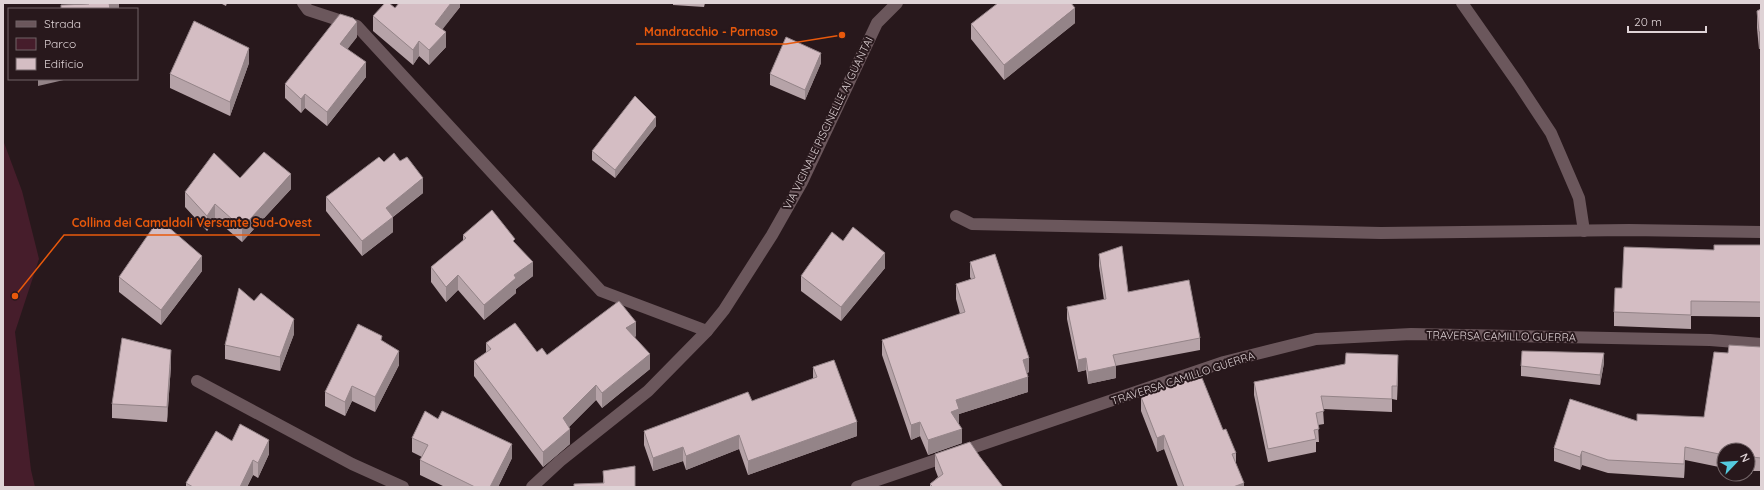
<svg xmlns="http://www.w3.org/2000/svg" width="1764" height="490" viewBox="0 0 1764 490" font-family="Quicksand,sans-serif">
<rect width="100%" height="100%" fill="#28181c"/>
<path fill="#461d2b" d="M3 140 22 191 39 259 15 332 31 470 35 487H3Z"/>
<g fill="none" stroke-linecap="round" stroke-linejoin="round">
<g stroke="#6b575c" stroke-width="12">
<path d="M303 3 308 10 357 26 601 291 707 331"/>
<path d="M1462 3 1518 83 1551 133 1579 198 1584 231"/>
<path d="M956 216 972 224 1381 233 1629 230 1761 232"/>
<path d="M197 381 352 464 403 487"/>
<path d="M532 487 560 461 648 391 707 331 724 310 772 235 802 182 877 23 897 3"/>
<path d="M857 487 1224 362 1316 339 1411 334 1710 340 1761 344"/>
</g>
</g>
<g fill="#b6a3a8">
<path d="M220 3H227L226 6Z"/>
<path d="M460 3V7L442 29 446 47 429 65 419 56 413 65 373 31V16L395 8Z"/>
<path d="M673 3H705L704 7 673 5Z"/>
<path d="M1761 9V49H1759L1757 28V11Z"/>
<path d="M1075 23 1004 80 971 39V24Z"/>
<path d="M357 37 347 49 366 77 327 126 305 108 301 113 285 98V84Z"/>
<path d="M249 63 230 116 170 88V74Z"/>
<path d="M821 63 805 100 770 85V74Z"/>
<path d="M656 126 615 178 592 160V151Z"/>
<path d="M384 162 423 193 393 217V232L362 256 326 211V197Z"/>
<path d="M240 178 291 189 242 242 215 219 207 231 185 207V192Z"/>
<path d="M463 235 515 243 533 276 516 289V293L484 320 458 290 446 302 431 282V267L463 241Z"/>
<path d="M1761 245V317L1691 316V329L1614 326V312L1622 288 1714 250Z"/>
<path d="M1099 254 1128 292 1200 338V350L1115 366 1116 378 1088 384 1086 370 1078 372 1067 319V307L1104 300 1099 266Z"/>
<path d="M970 262 1029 372 1027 373 1028 392 959 414V424L962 443 928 455 920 436 911 440 882 355V340L960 314 956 299V284L971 279 970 277Z"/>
<path d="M885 268 841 321 801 291V276Z"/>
<path d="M202 271 161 325 119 292V277Z"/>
<path d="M294 334 280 371 225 359V345Z"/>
<path d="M636 336 635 337 650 369 602 408 596 400 569 427 570 444 543 467 474 376V361L486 353V343L537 352 547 355Z"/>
<path d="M382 341 399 365 375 412 352 401 345 416 325 406V392Z"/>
<path d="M1761 347V471H1752V474L1748 473V450H1724V468L1685 460 1684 478 1608 473 1582 465 1580 470 1554 461V448L1637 421 1704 417 1728 353Z"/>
<path d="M1604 363 1600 385 1521 376V366Z"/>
<path d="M171 365 167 422 112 418V404Z"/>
<path d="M813 367 857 436 748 475 739 449 686 470 683 461 653 471 644 445V431L752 401 813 379Z"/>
<path d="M1398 368 1397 400 1392 399V412L1323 409 1324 424 1318 425 1319 442H1316V452L1268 462 1254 395V382Z"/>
<path d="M1141 397 1223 430 1236 453V465L1244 487H1178L1164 449 1157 452 1141 411Z"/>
<path d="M438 419 512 458 498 487H445L420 475V460L422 457 412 452V438Z"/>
<path d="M232 441 269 454 258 478 253 475 247 487H186V483Z"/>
<path d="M935 454 980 457 1003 487H930V484L938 477 935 469Z"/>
<path d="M603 471 635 487 603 483Z"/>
</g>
<g fill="#948488">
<rect x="109" y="3" width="10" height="6"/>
<path d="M451 3H460V7L435 39V24Z"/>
<path d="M1075 8V23L1004 80V65Z"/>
<path d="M357 22V37L340 59V44Z"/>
<path d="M446 32V47L429 65V50Z"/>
<rect x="1759" y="32" width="2" height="17"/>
<path d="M419 41V56L413 65V50Z"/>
<path d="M249 48V63L230 116V102Z"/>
<path d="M821 53V63L805 100V90Z"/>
<path d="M366 62V77L327 126V112Z"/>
<path d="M38 79H68L38 86Z"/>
<path d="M305 94V108L301 113V99Z"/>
<path d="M656 117V126L615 178V170Z"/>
<path d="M291 174V189L242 242V228Z"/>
<path d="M423 178V193L386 222V208Z"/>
<path d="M215 204V219L207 231V216Z"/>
<path d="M393 217V232L362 256V241Z"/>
<path d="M885 253V268L841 321V307Z"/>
<path d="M202 256V271L161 325V310Z"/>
<path d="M533 262V276L516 289V293L484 320V305L514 275Z"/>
<path d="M458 275V290L446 302V287Z"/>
<path d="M294 319V334L280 371V357Z"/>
<path d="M636 322V336L626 343V328Z"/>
<path d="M171 350V365L167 422V407Z"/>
<path d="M399 351V365L375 412V397Z"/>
<path d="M1604 353V363L1600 385V375Z"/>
<path d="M650 354V369L602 408V393Z"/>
<path d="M1398 355V368L1397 400V386Z"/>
<path d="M1029 358V372L1023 375V360Z"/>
<path d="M1086 358V370L1078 372V360Z"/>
<path d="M1116 366V378L1088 384V372Z"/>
<path d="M1028 377V392L959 414V424L951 426V412L956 400Z"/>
<path d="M596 385V400L563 433V418Z"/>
<path d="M352 386V401L345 416V402Z"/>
<path d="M857 422V436L748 475V461Z"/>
<path d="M920 422V436L911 440V425Z"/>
<path d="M570 429V444L543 467V452Z"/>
<path d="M962 429V443L928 455V440Z"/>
<path d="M739 435V449L686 470V456Z"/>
<path d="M1164 435V449L1157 452V438Z"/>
<path d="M269 440V454L258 478V463Z"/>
<path d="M512 444V458L498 487H490Z"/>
<path d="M683 447V461L653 471V458Z"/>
<path d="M1685 447V460L1684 478V464Z"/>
<path d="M1582 451V465L1580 470V457Z"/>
<path d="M253 460V475L247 487H240Z"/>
<path d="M1244 483V487H1233Z"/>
</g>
<g fill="#d4bdc3" stroke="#948488">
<path d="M89 3H109L110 9H61V5L89 4Z"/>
<path d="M385 3H389L395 8 399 3H451L435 24 446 32 429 50 419 41 413 50 373 16Z"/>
<path d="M998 3H1071L1075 8 1004 65 971 24Z"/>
<path d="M1761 9V32H1759L1757 11Z"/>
<path d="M340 14 353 18 357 22 340 44 366 62 327 112 305 94 301 99 285 84Z"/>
<path d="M194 21 249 48 230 102 170 74Z"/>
<path d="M786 37 821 53 805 90 770 74Z"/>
<path d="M635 96 656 117 615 170 592 151Z"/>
<path d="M264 152 291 174 242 228 215 204 207 216 185 192 214 153 240 178Z"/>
<path d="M394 153 400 161 407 157 423 178 386 208 393 217 362 241 326 197 379 157 384 162Z"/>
<path d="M492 210 515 239 513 241 533 262 514 275 516 278 484 305 458 275 446 287 431 267 466 238 463 235Z"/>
<path d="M159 219 202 256 161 310 119 277Z"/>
<path d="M853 227 885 253 841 307 801 276 832 232 843 241Z"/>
<path d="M1714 245H1761V302L1691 301V315L1614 312 1615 288H1622L1624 247 1714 250Z"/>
<path d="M1122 246 1128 292 1189 280 1200 338 1113 355 1116 366 1088 372 1086 358 1078 360 1067 307 1106 299 1099 254Z"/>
<path d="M995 254 1029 358 1023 360 1028 377 956 400 959 409 951 412 962 429 928 440 920 422 911 425 882 340 965 312 956 284 975 278 970 262Z"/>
<path d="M239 288 254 301 261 293 294 319 280 357 225 345Z"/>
<path d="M619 301 636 322 626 328 650 354 602 393 596 385 563 418 570 429 543 452 474 361 491 349 486 343 515 323 537 352 542 348 547 355Z"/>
<path d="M358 324 382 336 381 340 399 351 375 397 352 386 345 402 325 392Z"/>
<path d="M122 338 171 350 167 407 112 404Z"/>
<path d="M1729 345 1761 347V458L1752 457V461L1748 460V450H1724V455L1685 447 1684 464 1608 460 1582 451 1580 457 1554 448 1570 399 1637 421V414L1704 417 1714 352 1728 353Z"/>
<path d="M1522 351 1604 353 1600 375 1521 366Z"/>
<path d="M1346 353 1398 355 1397 386H1392V399L1321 396 1324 411 1316 413 1319 429 1314 430 1316 439 1268 449 1254 382 1345 364Z"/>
<path d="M834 360 857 422 748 461 739 435 686 456 683 447 653 458 644 431 748 392 752 401 817 377 813 367Z"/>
<path d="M1200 373 1223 430 1226 429 1236 453 1232 454 1244 483 1233 487H1184L1164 435 1157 438 1141 397Z"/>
<path d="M425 411 438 419 442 411 512 444 490 487H475L420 460 428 445 412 438Z"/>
<path d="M240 424 269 440 258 463 253 460 240 487H193L186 483 216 431 232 441Z"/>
<path d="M970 442 980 457 1003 487H933L930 484 943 474 935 454Z"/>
<path d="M635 466V487H574V484L604 483 603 471Z"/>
</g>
<g text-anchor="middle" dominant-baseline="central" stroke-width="4" stroke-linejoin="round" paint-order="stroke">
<g font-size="11" fill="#dfd3d6" stroke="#28181c">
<text transform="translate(828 123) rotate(-64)">VIA VICINALE PISCINELLE AI GUANTAI</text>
<text transform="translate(1501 336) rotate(1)">TRAVERSA CAMILLO GUERRA</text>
<text transform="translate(1183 378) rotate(-18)">TRAVERSA CAMILLO GUERRA</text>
</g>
</g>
<path fill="none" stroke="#e8590c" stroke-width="1.5" d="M842 35L786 44H636M15 296L64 235H320"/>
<g fill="#e8590c" stroke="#28181c" stroke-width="1.5">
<circle cx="842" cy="35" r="4"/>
<circle cx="15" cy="296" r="4"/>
</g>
<g font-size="12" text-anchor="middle" font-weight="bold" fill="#e8590c" stroke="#28181c" stroke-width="4" stroke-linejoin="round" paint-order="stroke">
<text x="711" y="36">Mandracchio - Parnaso</text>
<text x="192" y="227">Collina dei Camaldoli Versante Sud-Ovest</text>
</g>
<rect width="1764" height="490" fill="none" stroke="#dfd3d6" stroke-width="8"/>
<rect x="8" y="8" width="130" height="72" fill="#28181c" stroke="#716366"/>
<rect x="16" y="21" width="20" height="6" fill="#6b575c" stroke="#716366"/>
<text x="44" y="28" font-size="12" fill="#dfd3d6">Strada</text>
<rect x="16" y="38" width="20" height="12" fill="#461d2b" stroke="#716366"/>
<text x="44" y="48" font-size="12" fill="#dfd3d6">Parco</text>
<rect x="16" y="58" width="20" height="12" fill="#d4bdc3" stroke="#716366"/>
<text x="44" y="68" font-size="12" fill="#dfd3d6">Edificio</text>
<g transform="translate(1736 462) rotate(65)"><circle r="19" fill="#28181c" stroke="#716366"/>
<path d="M0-3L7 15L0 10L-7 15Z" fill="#54cade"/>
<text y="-6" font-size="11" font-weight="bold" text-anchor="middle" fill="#dfd3d6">N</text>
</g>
<path d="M1628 26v6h78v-6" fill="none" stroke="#dfd3d6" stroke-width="2"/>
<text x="1634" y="26" font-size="12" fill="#dfd3d6" stroke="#28181c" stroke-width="3" paint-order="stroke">20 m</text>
</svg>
